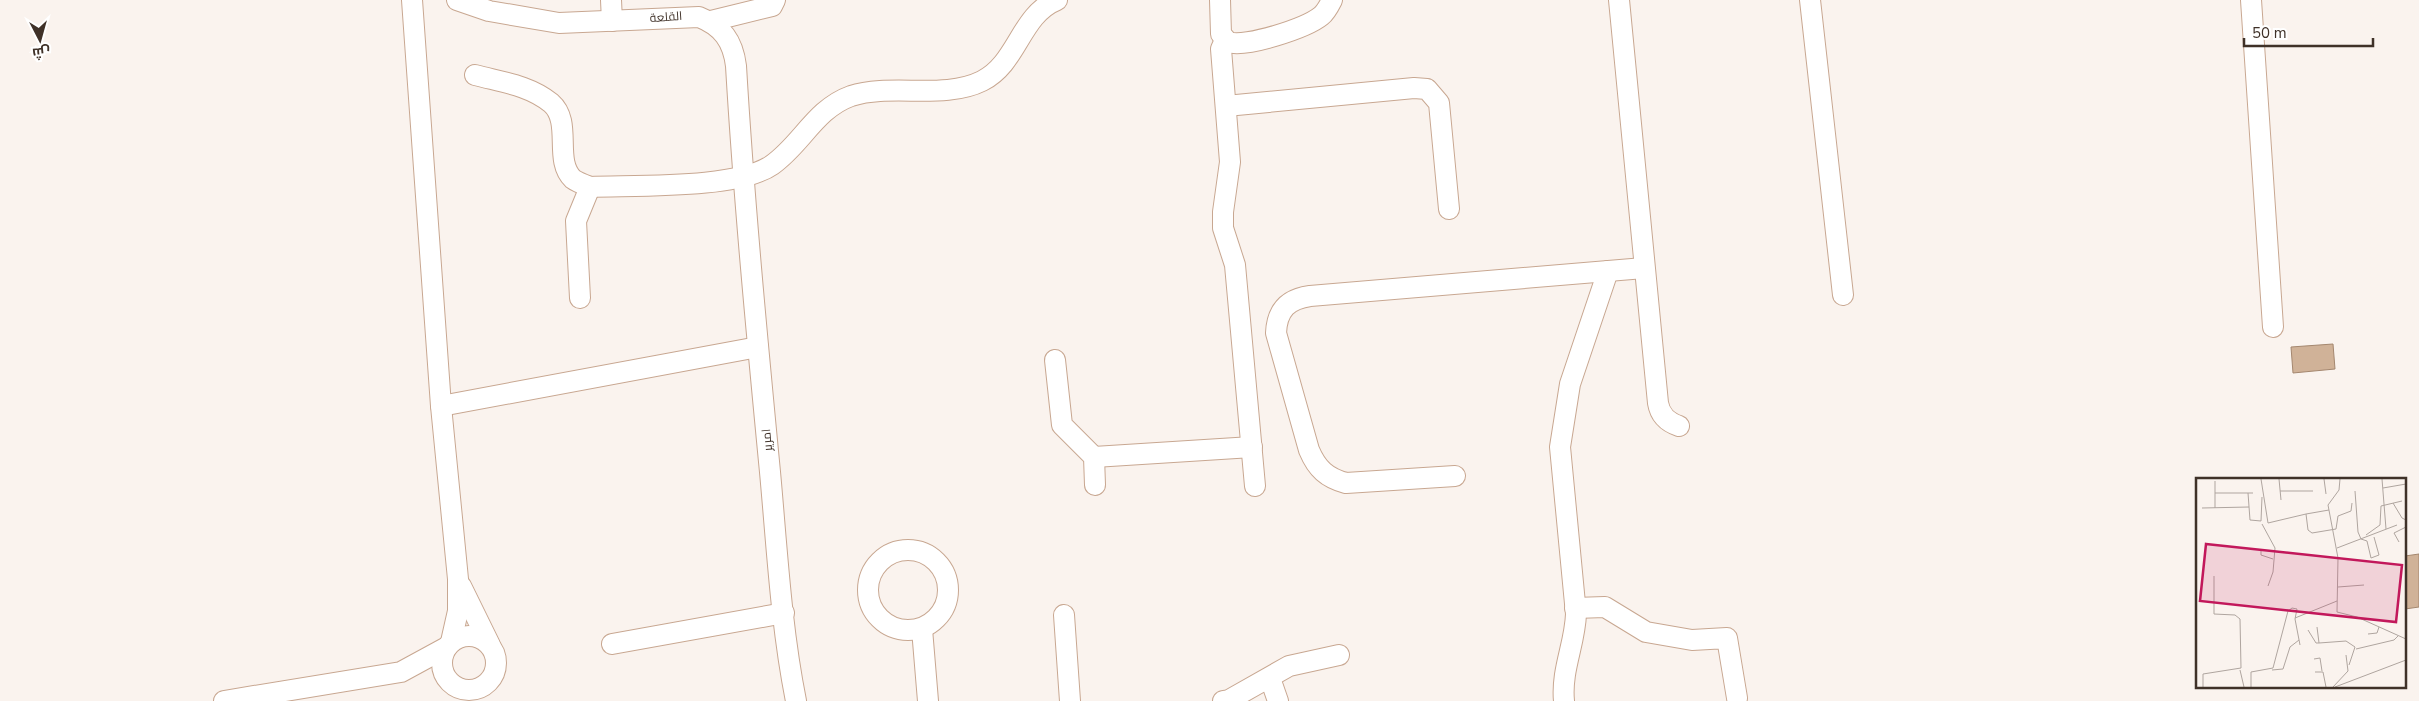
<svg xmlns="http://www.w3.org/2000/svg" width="2419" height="701" viewBox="0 0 2419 701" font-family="'Nunito Sans',Cairo,sans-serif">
<rect width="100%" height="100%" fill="#faf3ee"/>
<g fill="#d0b298" stroke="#a4876f">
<path d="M2333 344 2335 369 2293 373 2291 347Z"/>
<path d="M2419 554V607L2405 609V556Z"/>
</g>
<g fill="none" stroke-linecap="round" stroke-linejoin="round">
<g stroke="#c8a791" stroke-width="22">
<g id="minor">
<path d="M412 0 441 406 458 579V611L451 642"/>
<path d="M457 0 489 11 559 23 699 17C722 26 733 41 736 66 744 201 757 337 770 472 777 548 781 626 796 701"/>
<path d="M611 0 612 21"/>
<path d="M1220 0 1221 34 1228 42C1246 48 1306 28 1321 16 1326 12 1329 6 1332 0"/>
<path d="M1619 0 1658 403C1660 415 1667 422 1679 426"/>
<path d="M1810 0 1843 295"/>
<path d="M2251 0 2273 327"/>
<path d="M711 21 772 6 775 0"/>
<path d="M1225 40 1221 49 1230 162 1223 212V228L1235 265 1255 486"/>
<path d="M475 75C501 82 529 85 551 103 573 122 553 160 573 179 577 182 585 185 590 187 635 185 738 189 772 165 802 144 815 109 851 96 891 83 944 100 982 81 1018 63 1020 15 1057 0"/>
<path d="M1226 106 1414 88 1427 89 1439 103 1449 209"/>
<path d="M580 298 576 221 590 187"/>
<path d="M1055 360 1062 425 1094 457 1095 485"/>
<path d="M441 406 758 347"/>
<path d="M1094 457 1252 447"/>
<path d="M1455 476 1346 483C1327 478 1317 469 1309 450L1276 333C1277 310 1288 299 1310 296L1644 268"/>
<circle cx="908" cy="590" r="40"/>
<path d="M461 586 490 645"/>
<path d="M1575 608 1605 607 1646 632 1692 640 1727 638 1737 698"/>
<path d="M1064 615 1070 701"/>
<path d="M922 629 928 701"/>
<circle cx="469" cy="663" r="27"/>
<path d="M612 644 784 613"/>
<path d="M1270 678 1278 701"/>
<path d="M224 701 401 672 447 647"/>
<path d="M1223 701 1229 700 1289 666 1339 655"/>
<path d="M1564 701C1561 670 1575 644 1576 614L1560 447 1570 384 1608 271"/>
</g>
</g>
<use href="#minor" stroke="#fff" stroke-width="20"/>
</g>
<g text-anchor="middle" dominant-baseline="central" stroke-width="5" stroke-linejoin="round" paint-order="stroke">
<g font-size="12" fill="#3f3128" stroke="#fff">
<text transform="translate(666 17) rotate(-4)">القلعة</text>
<text transform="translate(767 440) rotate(-95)">امرير</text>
</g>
</g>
<g transform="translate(2196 478)">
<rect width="210" height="210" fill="#faf3ee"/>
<path fill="none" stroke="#afa59f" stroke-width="1" d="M65 1 72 45 110 36 112 52 116 55M83 1 85 22M128 1 130 16M144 1 143 12 132 27 142 80 141 134 161 139 210 161M186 1 190 51M19 3V30M187 10 210 6M84 13H117M159 13 162 54 165 61 171 63 175 80 183 77 178 59M19 15H57M52 15 54 42 65 43M197 25 206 40 210 42M6 30 53 29M110 36 133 32M65 43 66 19M66 46 79 70 77 94 72 108M116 55 140 51 142 38 155 33 156 25M170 57 184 47 185 28 206 23M203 64 198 55 210 49M141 70 201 47M65 72V77L77 81M142 109 168 107M99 140 141 123M121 149 123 165 150 163 159 169 153 187M112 152 120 165H123M172 156 181 155 183 149M160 171 198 162 202 158M118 181 124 180 126 193M44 192 48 209M76 192 87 191 94 169 103 162M119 194H127L130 209M7 209V196L45 190 44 141 39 137 18 136V98M55 209V194L77 190 92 133 96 130 101 131 99 141 104 167M137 209 152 193 150 177M139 209 210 182"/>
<path fill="#c2185b" fill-opacity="0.15" stroke="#c2185b" stroke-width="2.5" d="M10 66 206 87 200 144 4 123Z"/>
<rect width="210" height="210" fill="none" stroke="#3f3128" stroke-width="2.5"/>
</g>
<g transform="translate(40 40) rotate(174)" stroke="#ffffff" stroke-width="4" paint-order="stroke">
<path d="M0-4L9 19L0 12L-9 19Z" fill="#3f3128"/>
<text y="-8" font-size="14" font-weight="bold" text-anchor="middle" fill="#3f3128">ش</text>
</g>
<path d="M2244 38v8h129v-8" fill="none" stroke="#3f3128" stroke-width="2.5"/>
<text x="2252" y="38" font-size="15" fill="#3f3128" stroke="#ffffff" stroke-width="4" paint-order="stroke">50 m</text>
</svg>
